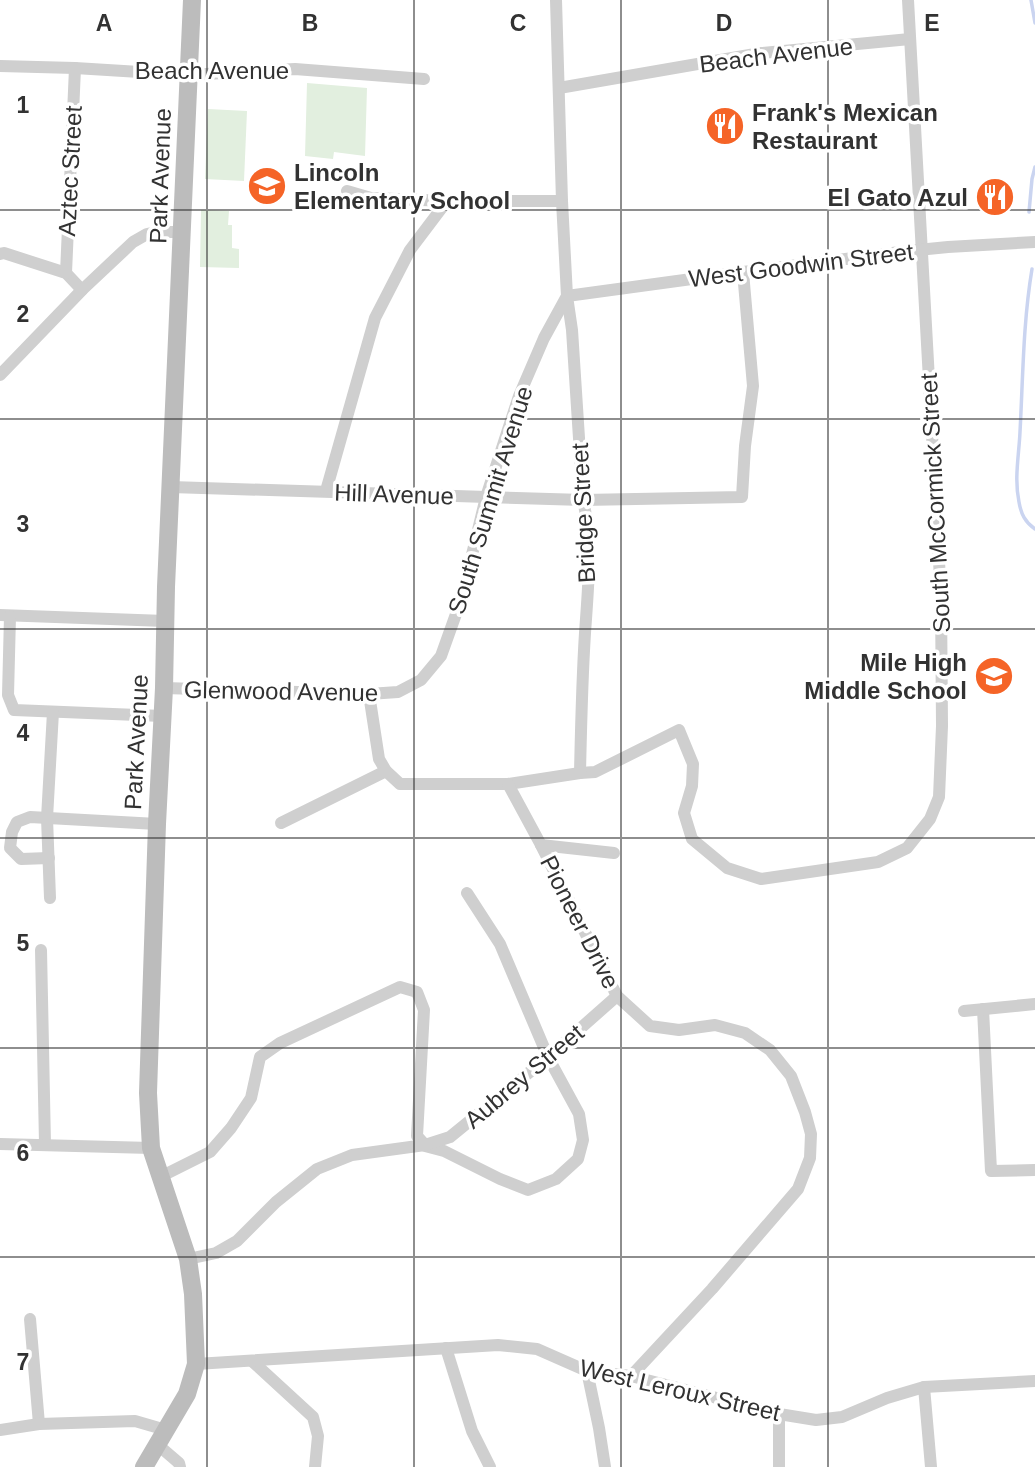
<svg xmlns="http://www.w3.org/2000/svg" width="1035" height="1467" viewBox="0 0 1035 1467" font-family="Arial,sans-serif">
<rect width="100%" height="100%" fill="#fff"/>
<g fill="#e2efdf">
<path d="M307 83 367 88 365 156 334 152 333 159 305 156Z"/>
<path d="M208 109 247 111 244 181 205 179Z"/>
<path d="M201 210 229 211 228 225H232V248L239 249V268L200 267Z"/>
</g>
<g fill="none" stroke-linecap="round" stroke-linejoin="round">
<g stroke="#cad4f0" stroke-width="3.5">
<path d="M1031 0 1035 23"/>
<path d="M1029 212 1032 179 1035 167"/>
<path d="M1032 269C1023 323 1023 377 1020 432 1019 455 1014 479 1019 502 1021 514 1025 522 1035 529"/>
</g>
<g stroke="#cfcfcf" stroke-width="12">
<path d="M0 66 75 68 188 75 295 69 424 79"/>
<path d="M559 88 761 53 910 39"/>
<path d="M347 191 371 198 447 201H562"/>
<path d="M0 254 4 253 66 273 82 290"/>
<path d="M66 273 75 68"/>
<path d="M0 375 82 290 133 242 147 234 156 232H182"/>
<path d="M171 487 583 500 742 497 745 446 753 386 743 272"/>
<path d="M326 491 375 318 410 250 447 201"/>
<path d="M0 615 165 621"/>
<path d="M10 616 8 695 14 710 162 716"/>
<path d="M164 688 369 694 398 692 421 680 441 656 461 600 486 497 519 396 544 338 567 296 562 201 556 0"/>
<path d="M369 694 379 759 386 771 400 784H508L580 773 595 772 679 730 693 764 692 786 684 813 692 839 727 868 761 879 878 862 907 848 930 819 939 797 942 726 941 597 908 0"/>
<path d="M580 773C581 726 582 680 585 633 588 589 593 543 583 500L572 330 567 296 743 272 908 251 948 247 1035 242"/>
<path d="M508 784 541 845 617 996 650 1026 679 1030 715 1025 745 1033 770 1050 791 1076 805 1112 811 1134 810 1158 798 1189 712 1289 631 1376"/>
<path d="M281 823 386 771"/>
<path d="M541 845 614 853"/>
<path d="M49 858 21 859 10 848 12 832 17 822 30 817 157 824"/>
<path d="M50 898 47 818 53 712"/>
<path d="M41 950 45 1144"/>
<path d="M983 1009 991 1171 1035 1170"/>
<path d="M964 1011 1035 1004"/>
<path d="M0 1144 151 1148"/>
<path d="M425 1146 444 1151 500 1179 528 1190 556 1179 578 1159 583 1140 579 1114 548 1057 500 944 467 893"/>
<path d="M160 1177 210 1152 231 1128 251 1098 260 1057 280 1043 400 987 417 992 424 1010 417 1136 425 1145"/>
<path d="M188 1259 216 1253 237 1241 276 1202 317 1169 352 1155 425 1145 450 1137 548 1057 617 996"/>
<path d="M30 1319 39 1424"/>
<path d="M446 1348 472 1431 490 1467"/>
<path d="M252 1361 313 1417 318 1436 315 1467"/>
<path d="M196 1364 498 1345 537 1349 587 1371 631 1376 779 1414 816 1420 842 1417 887 1398 924 1387 1035 1381"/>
<path d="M587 1371 599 1428 605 1467"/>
<path d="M924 1387 931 1467"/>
<path d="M779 1414V1467"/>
<path d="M0 1430 39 1424 135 1421 166 1430"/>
<path d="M158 1445 179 1463 180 1467"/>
</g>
<path stroke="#bcbcbc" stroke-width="18" d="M144 1467 187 1394 196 1364 193 1294 188 1259 151 1148 148 1093 157 824 164 688 166 587 192 0"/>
</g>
<path fill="none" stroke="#323232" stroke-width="2" stroke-opacity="0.55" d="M207 0V1467M414 0V1467M621 0V1467M828 0V1467M0 210H1035M0 419H1035M0 629H1035M0 838H1035M0 1048H1035M0 1257H1035"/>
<defs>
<g id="restaurant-disc" transform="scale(2.0125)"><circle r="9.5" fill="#f56427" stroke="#fff"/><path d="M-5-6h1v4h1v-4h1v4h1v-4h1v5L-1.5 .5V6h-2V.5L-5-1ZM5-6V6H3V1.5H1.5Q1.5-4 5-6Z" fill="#fff"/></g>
<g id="school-disc" transform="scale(2.0125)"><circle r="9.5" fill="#f56427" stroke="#fff"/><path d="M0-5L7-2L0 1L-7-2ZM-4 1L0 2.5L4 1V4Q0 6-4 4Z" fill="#fff"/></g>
</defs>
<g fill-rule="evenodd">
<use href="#restaurant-disc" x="725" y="126"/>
<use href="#school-disc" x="267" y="186"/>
<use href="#restaurant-disc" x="995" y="197"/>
<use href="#school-disc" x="994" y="676"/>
</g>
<g text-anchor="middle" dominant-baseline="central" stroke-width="7" stroke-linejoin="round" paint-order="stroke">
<g font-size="24" fill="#323232" stroke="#fff">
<text transform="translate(776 55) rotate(-7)">Beach Avenue</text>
<text x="212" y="70">Beach Avenue</text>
<text transform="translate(70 171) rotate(-87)">Aztec Street</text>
<text transform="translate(160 176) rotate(-88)">Park Avenue</text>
<text transform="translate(801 265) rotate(-7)">West Goodwin Street</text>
<text transform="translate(394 494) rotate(2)">Hill Avenue</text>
<text transform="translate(490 500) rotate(-73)">South Summit Avenue</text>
<text transform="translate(935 503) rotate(-93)">South McCormick Street</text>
<text transform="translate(583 513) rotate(-93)">Bridge Street</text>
<text transform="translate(281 691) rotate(1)">Glenwood Avenue</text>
<text transform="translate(136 742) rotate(-87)">Park Avenue</text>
<text transform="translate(580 922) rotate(63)">Pioneer Drive</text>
<text transform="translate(524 1076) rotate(-40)">Aubrey Street</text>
<text transform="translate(680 1390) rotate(13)">West Leroux Street</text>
</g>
<g font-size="24" font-weight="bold" fill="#323232" stroke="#fff" text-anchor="start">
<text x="752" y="112">Frank's Mexican<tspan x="752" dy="28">Restaurant</tspan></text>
<text x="294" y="172">Lincoln<tspan x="294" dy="28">Elementary School</tspan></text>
<text x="968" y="197" text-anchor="end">El Gato Azul</text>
<text x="967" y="662" text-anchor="end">Mile High<tspan x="967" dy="28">Middle School</tspan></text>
</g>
</g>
<g font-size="23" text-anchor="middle" font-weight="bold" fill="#323232" stroke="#fff" stroke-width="7" stroke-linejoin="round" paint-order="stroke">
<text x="104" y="31">A</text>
<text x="310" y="31">B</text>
<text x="518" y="31">C</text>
<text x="724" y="31">D</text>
<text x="932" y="31">E</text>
<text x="23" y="113">1</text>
<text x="23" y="322">2</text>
<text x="23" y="532">3</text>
<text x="23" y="741">4</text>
<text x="23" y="951">5</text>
<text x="23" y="1161">6</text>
<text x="23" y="1370">7</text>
</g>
</svg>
